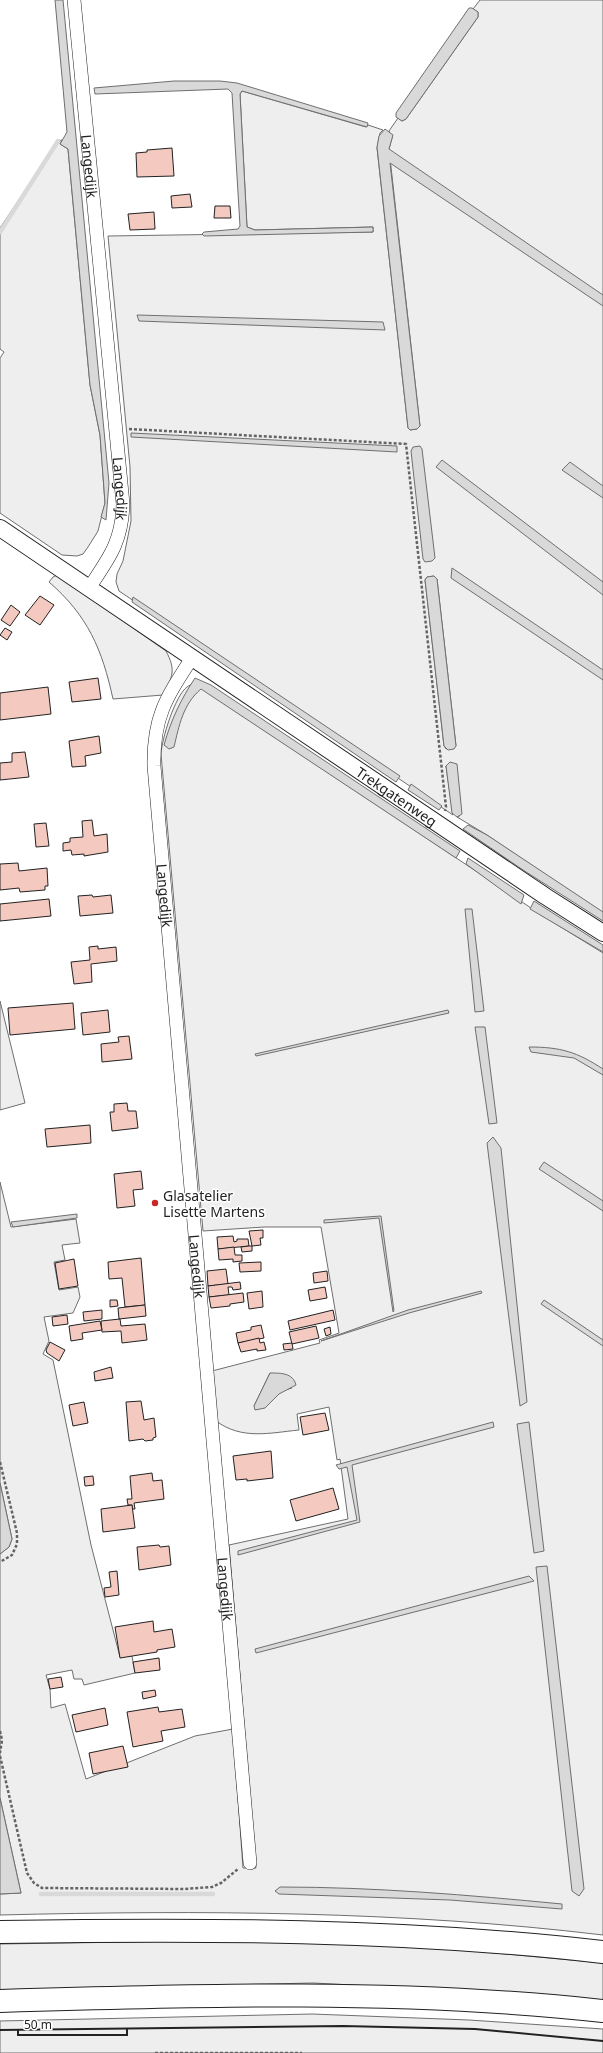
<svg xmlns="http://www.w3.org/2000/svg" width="603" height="2053" viewBox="0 0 603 2053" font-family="'Noto Sans',sans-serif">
<rect width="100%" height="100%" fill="#fff"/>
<g fill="#eee" stroke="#6f6f6f" fill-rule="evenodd">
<path d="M480 0H603V914L487 835 457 817H459L446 766 453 815 119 591 116 582 117 574 123 561 131 521 130 467 108 236 373 232V227L255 230 247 227 240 94 242 91 366 127 368 125 383 130 380 133 377 148 408 428 410 430 417 429 420 426 389 149 392 138 389 131 398 118 402 121 406 119 478 17V12L473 9ZM434 576 437 579 456 746 446 749 444 746 425 580 427 577Z"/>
<path d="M62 140 60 144 68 149 90 385 100 435 105 503 98 531 88 547 83 554 77 556 62 555 0 513V358L4 352 0 349V228L58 141Z"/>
<path d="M57 575 166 651C176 670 173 676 163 695L113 699C102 649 88 616 49 582L53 577Z"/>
<path d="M196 684 543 916 603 953V1935C403 1911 201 1910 0 1915V1894L21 1893 0 1798V1554L9 1547 12 1539 0 1483V1182L11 1227 76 1219 80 1243 62 1245 65 1260 54 1262 59 1290 78 1287 80 1297 73 1313 44 1317 49 1341 43 1354 53 1360 91 1545 120 1657 132 1656 135 1673 84 1685 82 1679H74L72 1670 46 1675 50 1689 51 1708 65 1704 86 1779 195 1736 233 1729 243 1868H256L229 1545 348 1519 340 1459 337 1460 329 1407 297 1414 299 1430C269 1433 242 1440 216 1421L212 1371 320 1343 319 1340 339 1333 321 1227H264L203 1231 161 754C162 738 175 696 187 687 189 685 193 684 196 684ZM270 1373 292 1388 282 1391 270 1401 254 1406Z"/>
<path d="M0 1001 25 1103 0 1110Z"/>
<path d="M260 1940 398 1944 603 1963V2002L471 1991 313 1983 0 1990V1944Z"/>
<path d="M312 2014 469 2020 603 2029V2053H0V2021Z"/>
</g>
<g fill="#d9d9d9" stroke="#6f6f6f">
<path d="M55 0H63L109 483 106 520 101 517 105 503 100 435 90 385 68 149 60 144 67 132Z"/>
<path d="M469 8H472L478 12V17L406 119 402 121 396 117V113Z"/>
<path d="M174 81H220L237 83 368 123 367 127 242 91 240 94 247 227 255 230 373 227V232L204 236 202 234 204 232 238 229 240 226 232 93 228 89 95 94 94 88Z"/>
<path d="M385 129 393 135 389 149 603 295V306L390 163 420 426 417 429 410 430 408 428 377 147 379 136Z"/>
<path d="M137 315 383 322 385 330 139 321Z"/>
<path d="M131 433 397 446V452L131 437Z"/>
<path d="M420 446 422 449 435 558 432 561 425 562 423 559 411 451 413 447Z"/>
<path d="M442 460 603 582V595L436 467Z"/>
<path d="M570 462 603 486V498L562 470Z"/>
<path d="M452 568 603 670V680L451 578Z"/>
<path d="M434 576 437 579 456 746 454 749 448 750 444 746 425 580 427 577Z"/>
<path d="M133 597 400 776 396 782 132 602Z"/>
<path d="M195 678 211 685 460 851 456 858 201 689C183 704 179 726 174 747L169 749 164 745C171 720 181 699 195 678Z"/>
<path d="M450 762 457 764 462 814 457 817 452 813 446 766Z"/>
<path d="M411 784 442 806 439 810 408 790Z"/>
<path d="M468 825 487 835 603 912V921L523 870 463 829Z"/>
<path d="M468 858 524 895 521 904 466 864Z"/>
<path d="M534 901 603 945V952L530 909Z"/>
<path d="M465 909H472L484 1011 475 1012Z"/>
<path d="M448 1010 449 1013 256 1056 255 1054Z"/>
<path d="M475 1027H485L497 1123 489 1124Z"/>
<path d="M529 1047C561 1047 577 1052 603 1069V1075L574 1058 531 1052Z"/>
<path d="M493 1137 501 1148 527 1402 520 1406 487 1143Z"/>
<path d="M544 1162 603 1201V1211L539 1169Z"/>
<path d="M77 1214V1218L13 1227 11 1222Z"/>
<path d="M381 1216 394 1311 393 1312 379 1218 324 1223V1220Z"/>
<path d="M481 1291 482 1293 409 1313 321 1341 408 1310Z"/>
<path d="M544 1300 603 1340V1346L541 1304Z"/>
<path d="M270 1373C281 1373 293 1373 296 1385L279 1394 265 1408 255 1410 254 1406Z"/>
<path d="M493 1422 494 1427 352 1465 360 1522 238 1555V1551L357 1520 347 1467 339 1469 336 1465Z"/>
<path d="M529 1422 544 1551 534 1553 517 1424Z"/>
<path d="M0 1483 12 1539 9 1547 0 1554Z"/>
<path d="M547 1566 584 1889 579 1896 572 1891 536 1567Z"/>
<path d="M529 1576 534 1581 256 1653 255 1649Z"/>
<path d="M0 1798 21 1893 0 1894Z"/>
<path d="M280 1887C375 1887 468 1895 562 1904V1909L450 1900 279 1894 275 1891Z"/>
</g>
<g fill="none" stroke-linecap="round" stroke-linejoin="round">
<g stroke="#d9d9d9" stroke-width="4.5">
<path d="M0 232 58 141"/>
<path d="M41 1894H213"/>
</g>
</g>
<g fill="#f3c9c0" stroke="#222">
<path d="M172 148 174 176 137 177 136 153 147 152V150Z"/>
<path d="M190 194 192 207 172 208 171 196Z"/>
<path d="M215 206H230L231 218H214Z"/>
<path d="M154 212 155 229 130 230 128 214Z"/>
<path d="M40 596 54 605 40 625 25 615Z"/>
<path d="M11 605 20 612 10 626 1 620Z"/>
<path d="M5 628 12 632 7 640 0 635Z"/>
<path d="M98 678 101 699 72 702 69 682Z"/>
<path d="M48 687 51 714 0 720V693Z"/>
<path d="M99 736 101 753 85 756 86 766 72 767 69 741Z"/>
<path d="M25 752 29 777 0 780V763L12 762V753Z"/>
<path d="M92 820 94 836 107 834 108 852 84 856V854L72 855 71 850 63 851V843L70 842V838L83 837 82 821Z"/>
<path d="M46 823 49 846 36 847 34 824Z"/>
<path d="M18 863 19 871 47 868 48 886H45V890L20 892 19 888 0 890V864Z"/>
<path d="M92 895 93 897 111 895 113 913 80 916 78 896Z"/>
<path d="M49 899 51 916 0 921V904Z"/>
<path d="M98 946V949L116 947 117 961 91 964 92 982 74 984 71 962 90 960 89 947Z"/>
<path d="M73 1003 75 1029 10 1035 8 1008Z"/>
<path d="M108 1010 110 1032 83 1035 81 1013Z"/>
<path d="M129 1036 132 1059 102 1062 101 1044 119 1042 118 1037Z"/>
<path d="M127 1103 128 1111H136L138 1128 112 1131 110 1112H114V1104Z"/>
<path d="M90 1125 91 1143 47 1147 45 1129Z"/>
<path d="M141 1171 143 1189 133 1190 135 1206 117 1208 114 1174Z"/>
<path d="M263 1230V1238H260L261 1245 252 1246 249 1231Z"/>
<path d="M233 1236 234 1242 237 1241V1239H248L249 1246 218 1249 217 1237Z"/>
<path d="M249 1246H252V1251L242 1252 241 1247Z"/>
<path d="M234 1247 235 1255H242V1261L233 1262V1259L219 1260 218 1249Z"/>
<path d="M141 1258 145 1305 125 1307 122 1278 109 1279 108 1262Z"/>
<path d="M74 1259 78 1286 59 1289 55 1263Z"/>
<path d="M261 1262V1271L240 1272 239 1263Z"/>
<path d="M226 1269 228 1284 208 1286 207 1271Z"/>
<path d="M327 1271 328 1281 314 1283 313 1273Z"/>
<path d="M240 1282 241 1289 233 1290 232 1287H228L229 1295 209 1297 208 1286Z"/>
<path d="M325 1287 327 1298 310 1301 308 1290Z"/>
<path d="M262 1291 263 1307 249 1309 247 1293Z"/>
<path d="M243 1293 244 1302 230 1304V1306L211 1308 209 1297Z"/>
<path d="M110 1300H117L118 1306 110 1307Z"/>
<path d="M145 1305 146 1316 119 1319 118 1308Z"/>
<path d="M102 1310V1319L84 1321 83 1312Z"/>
<path d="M333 1310 335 1320 290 1330 288 1321Z"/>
<path d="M67 1315 68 1324 53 1326 52 1317Z"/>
<path d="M120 1319 121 1326 145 1324 147 1340 122 1343 121 1331 102 1332 101 1321Z"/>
<path d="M100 1321 102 1330 82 1333 83 1339 71 1341 69 1326Z"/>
<path d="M261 1325 264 1338 238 1343 236 1333 251 1330V1327Z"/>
<path d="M316 1326 319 1338 292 1344 289 1332Z"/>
<path d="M330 1327 331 1334 326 1336 324 1329Z"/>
<path d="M259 1338 260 1343 264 1342 266 1350 257 1351V1349L241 1352 238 1343Z"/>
<path d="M50 1342 65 1350 59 1361 47 1353 46 1350Z"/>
<path d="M292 1343 293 1349 284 1350 283 1344Z"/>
<path d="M111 1367 113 1378 95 1381 94 1372Z"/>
<path d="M141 1401 144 1420 154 1418 156 1437 153 1438V1440L145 1441 143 1439 129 1441 126 1402Z"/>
<path d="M84 1402 88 1423 73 1426 69 1405Z"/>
<path d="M325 1413 329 1430 303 1435 300 1417Z"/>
<path d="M271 1451 273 1478 247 1481V1479L236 1480 233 1456Z"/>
<path d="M152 1473 153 1481 162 1480 164 1499 134 1503 135 1509H132V1505H128L127 1499H132L130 1476Z"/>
<path d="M93 1476 94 1485 85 1486 84 1477Z"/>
<path d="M333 1488 339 1509 296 1521 290 1500Z"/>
<path d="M132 1505 135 1528 103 1532 101 1509Z"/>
<path d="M159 1545 160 1547 169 1546 171 1565 139 1570 137 1547Z"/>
<path d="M117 1571 119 1595 105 1597 104 1588 111 1587 109 1572Z"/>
<path d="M153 1621 154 1632 172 1629 175 1647 157 1650V1652L120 1658 115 1627Z"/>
<path d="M159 1658 160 1670 135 1673 133 1662Z"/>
<path d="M61 1677 63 1687 50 1689 48 1679Z"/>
<path d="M155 1690 156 1696 143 1699 142 1692Z"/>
<path d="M158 1707 159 1712 182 1709 185 1727 161 1731 163 1741 133 1747 127 1712Z"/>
<path d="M105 1708 108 1725 76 1732 72 1715Z"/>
<path d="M123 1746 128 1767 93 1774 89 1753Z"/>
</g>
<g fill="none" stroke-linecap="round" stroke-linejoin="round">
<g stroke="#222" stroke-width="14">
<g id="minor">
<path id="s1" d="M74 0 123 504C122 542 109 558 89 588"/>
<path id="s2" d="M192 658C166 698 153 717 154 766L250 1863"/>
</g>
</g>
<g stroke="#222" stroke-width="18">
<g id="tertiary">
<path id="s3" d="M0 528 545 896 603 933"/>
</g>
</g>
<g stroke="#222" stroke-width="24">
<g id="motorway">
<path d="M0 1932C201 1929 403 1929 603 1952"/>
<path d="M0 2001C201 1995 403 1989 603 2011"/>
</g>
</g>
<g stroke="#646464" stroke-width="2.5" stroke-dasharray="3 2" stroke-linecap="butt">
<path d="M129 429 406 444 446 807 445 811"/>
<path d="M0 1462 17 1533V1544L12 1555 0 1562"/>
<path d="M0 1731 2 1740 0 1753"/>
<path d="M0 1756 27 1873 34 1883 42 1888 184 1889 212 1887 221 1883 238 1869"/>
<path d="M155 2053H302"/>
</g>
<use href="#minor" stroke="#fff" stroke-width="13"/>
<use href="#tertiary" stroke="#fff" stroke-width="16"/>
<use href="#motorway" stroke="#fff" stroke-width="22"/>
<path stroke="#222" stroke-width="2" d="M0 2030 343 2026 475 2029 603 2041"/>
</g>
<circle fill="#c62828" stroke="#fff" stroke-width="1.5" cx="155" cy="1203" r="4"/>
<g text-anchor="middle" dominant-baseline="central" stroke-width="3" stroke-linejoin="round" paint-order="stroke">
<g font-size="14" fill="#222" stroke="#fff">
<text stroke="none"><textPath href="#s1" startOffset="167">Langedijk</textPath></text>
<text stroke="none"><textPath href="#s1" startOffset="491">Langedijk</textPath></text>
<text stroke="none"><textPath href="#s3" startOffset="479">Trekgatenweg</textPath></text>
<text stroke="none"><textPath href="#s2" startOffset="247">Langedijk</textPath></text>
<text stroke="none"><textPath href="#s2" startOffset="619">Langedijk</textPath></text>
<text stroke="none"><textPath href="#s2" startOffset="943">Langedijk</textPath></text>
</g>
<g font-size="14" fill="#222" stroke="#fff" text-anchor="start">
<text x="163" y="1195">Glasatelier<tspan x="163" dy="16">Lisette Martens</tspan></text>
</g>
</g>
<path d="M18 2029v6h109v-6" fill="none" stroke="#222222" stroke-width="2"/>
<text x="24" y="2029" font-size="12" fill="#222222" stroke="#ffffff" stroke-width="3" paint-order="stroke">50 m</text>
</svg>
